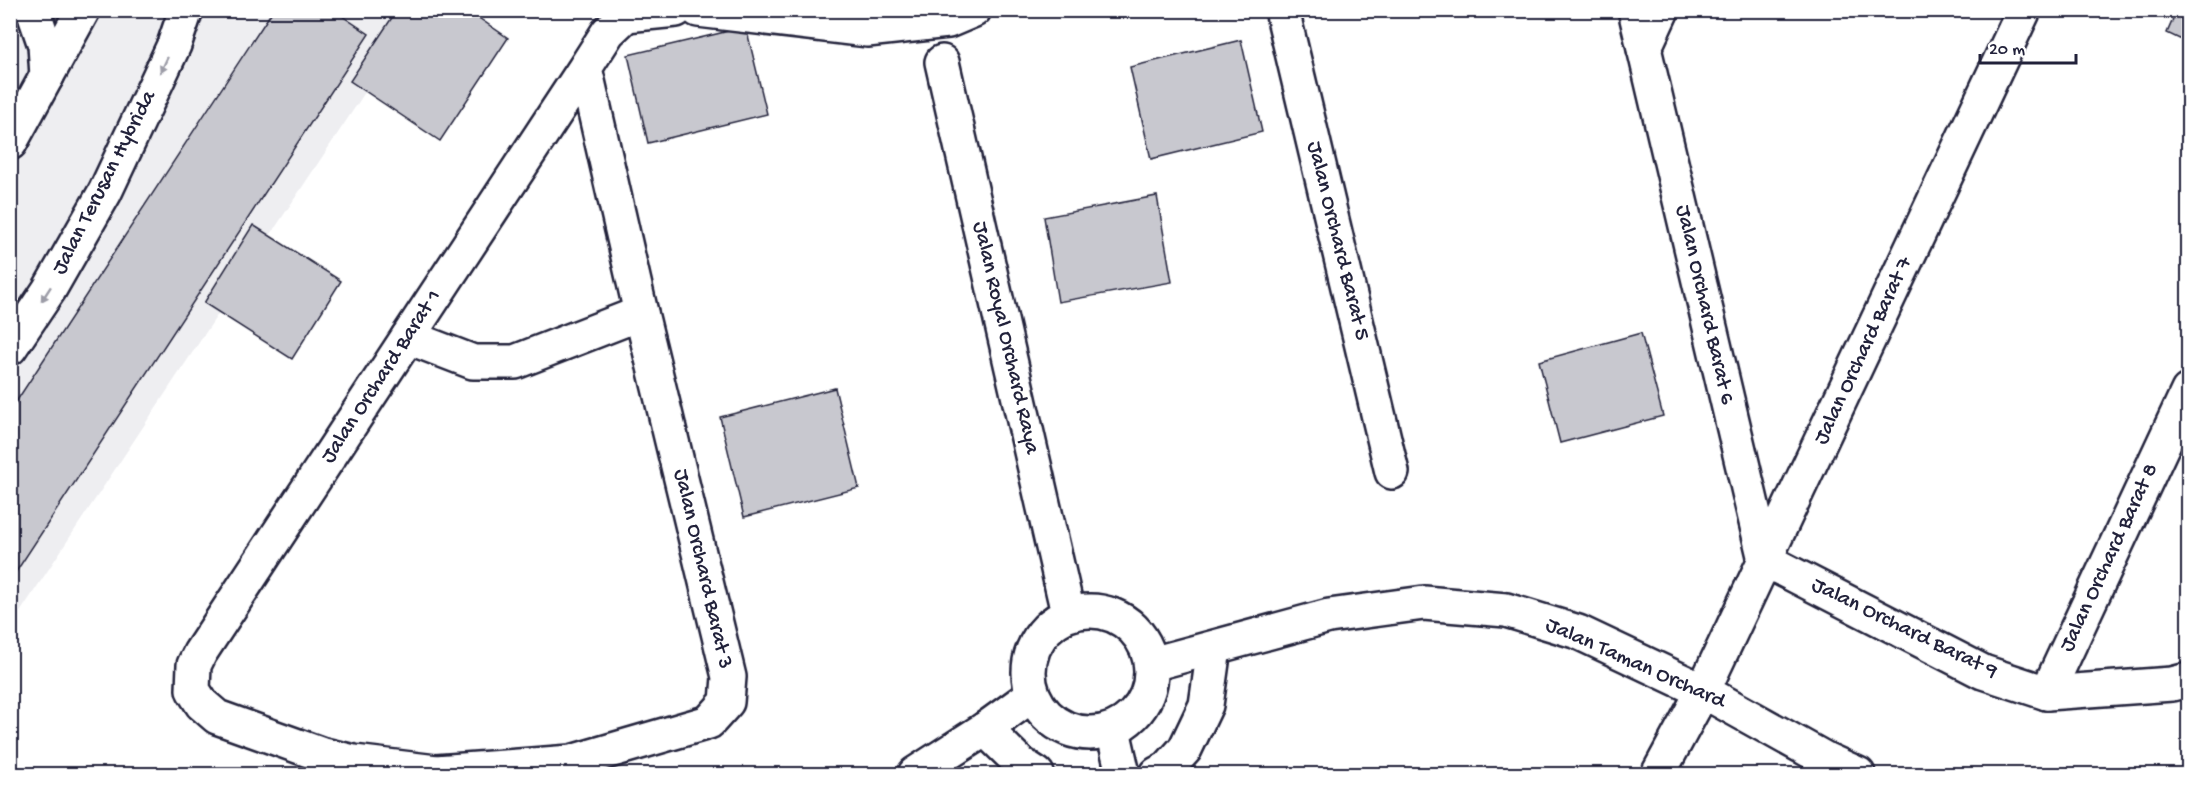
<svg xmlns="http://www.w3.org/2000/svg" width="2199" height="785" viewBox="0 0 2199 785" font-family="'Gochi Hand',sans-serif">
<rect width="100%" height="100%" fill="#fff"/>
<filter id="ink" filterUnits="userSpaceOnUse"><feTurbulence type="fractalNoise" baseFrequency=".0167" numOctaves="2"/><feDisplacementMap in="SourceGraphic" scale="12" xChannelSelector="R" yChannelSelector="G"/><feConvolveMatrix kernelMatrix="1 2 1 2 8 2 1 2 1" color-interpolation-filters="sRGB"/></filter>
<g filter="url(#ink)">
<path fill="#eeeef1" d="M11 11H419L11 626Z"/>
<g fill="#c8c8cf" stroke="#22223b" stroke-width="1.5">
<path d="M273 10H333L369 34 10 581V411Z"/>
<path d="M397 10H467L508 38 440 141 350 81Z"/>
<path d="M2177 10H2188V43L2167 33Z"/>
<path d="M746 27 767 114 648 143 628 55Z"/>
<path d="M1241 40 1262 132 1151 159 1130 67Z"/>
<path d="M1157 196 1172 282 1058 302 1044 217Z"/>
<path d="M253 225 341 281 292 359 204 303Z"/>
<path d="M1641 333 1663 416 1560 443 1539 361Z"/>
<path d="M835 388 859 488 744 517 720 417Z"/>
</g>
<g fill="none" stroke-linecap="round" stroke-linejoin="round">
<g stroke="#22223b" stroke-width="38">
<g id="minor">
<path d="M33 10 45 45 47 76"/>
<path d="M698 10 867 30 948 21 974 10"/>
<path d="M1282 10 1392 472"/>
<path d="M1635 10 1765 560 1983 672 2047 693 2172 684 2188 680"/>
<path d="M1644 49 1662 10"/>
<path d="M942 62 1068 613"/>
<path d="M585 68 200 653 194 665 193 690 202 704 217 717 320 754 354 762 436 772 571 762 709 722 727 702 729 677 641 313 585 68 608 32 626 15 676 10"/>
<path d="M10 143 83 10"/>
<path d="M408 337 473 362H515L641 313"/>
<path d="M10 348 49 290 105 192 174 45 186 10"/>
<circle cx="1090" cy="672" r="61"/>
<path d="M1152 664 1329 616 1424 603 1506 610 1578 632 1703 691 1825 759 1858 774"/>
<path d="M2047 693 2188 391"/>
<path d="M985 729 1020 763 1037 774"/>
<path d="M1113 730 1123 774"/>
<path d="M915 774 985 729 1032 695"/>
<path d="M1157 774 1168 768 1185 749 1206 705 1214 648"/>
<path d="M1658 774 1703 691 2024 10"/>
</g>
</g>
<use href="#minor" stroke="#fff" stroke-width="33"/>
</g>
<defs><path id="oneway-solid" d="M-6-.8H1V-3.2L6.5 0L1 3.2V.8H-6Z" transform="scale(1.5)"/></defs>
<g fill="#9c9ca7">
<use href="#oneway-solid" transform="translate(164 65) rotate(115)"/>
<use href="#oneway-solid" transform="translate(46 294) rotate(123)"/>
</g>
</g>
<g text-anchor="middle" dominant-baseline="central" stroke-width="5" stroke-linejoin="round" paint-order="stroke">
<g font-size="22" fill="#22223b" stroke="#fff">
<text transform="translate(105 183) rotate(-63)">Jalan Terusan Hybrida</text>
<text transform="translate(1337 241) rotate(76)">Jalan Orchard Barat 5</text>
<text transform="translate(1704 305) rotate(77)">Jalan Orchard Barat 6</text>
<text transform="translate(1005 338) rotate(77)">Jalan Royal Orchard Raya</text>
<text transform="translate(1864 351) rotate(-65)">Jalan Orchard Barat 7</text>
<text transform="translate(382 377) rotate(-57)">Jalan Orchard Barat 1</text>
<text transform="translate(2110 558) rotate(-65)">Jalan Orchard Barat 8</text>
<text transform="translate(702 569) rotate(77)">Jalan Orchard Barat 3</text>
<text transform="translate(1904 629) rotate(26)">Jalan Orchard Barat 9</text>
<text transform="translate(1635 664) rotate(24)">Jalan Taman Orchard</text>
</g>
</g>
<rect width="2199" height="785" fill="none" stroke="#fff" stroke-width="36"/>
<rect x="18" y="18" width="2163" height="749" fill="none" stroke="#22223b" stroke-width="2" filter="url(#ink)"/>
<path d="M1980 54v9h96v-9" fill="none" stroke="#22223b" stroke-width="3"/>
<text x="1989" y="54" font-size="18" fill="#22223b" stroke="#ffffff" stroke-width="4.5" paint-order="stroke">20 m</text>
</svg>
